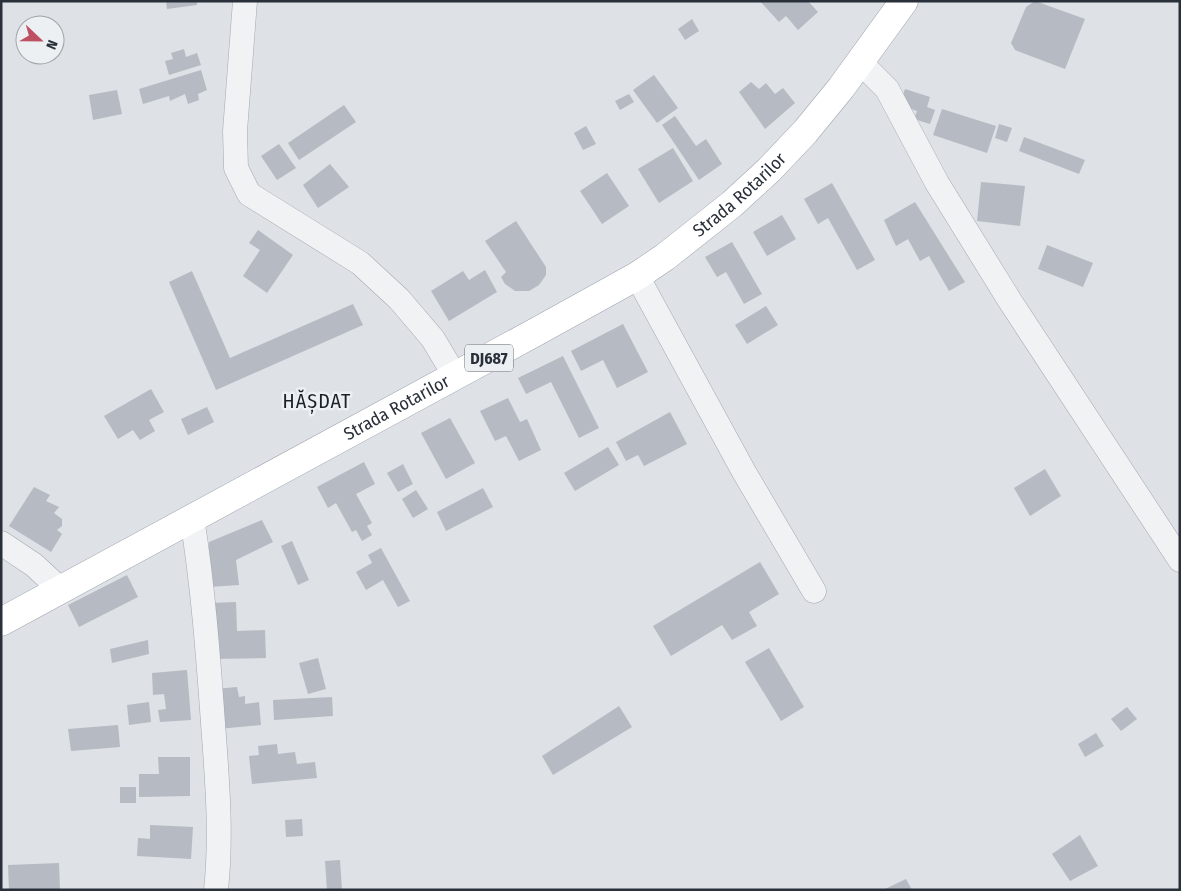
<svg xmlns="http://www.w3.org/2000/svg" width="1181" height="891" viewBox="0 0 1181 891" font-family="'Fira Sans Condensed',sans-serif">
<rect width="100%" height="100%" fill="#dee1e6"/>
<g fill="#b6bac2">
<path d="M166 1H197V5L167 9Z"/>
<path d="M760 1H808L818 12 798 30 786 16 779 22Z"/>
<path d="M1035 1 1085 19 1065 69 1015 50 1011 43 1026 7Z"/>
<path d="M692 19 699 31 685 40 678 29Z"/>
<path d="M184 49 186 57 197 53 201 65 169 75 165 61 173 59 171 53Z"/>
<path d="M201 70 207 90 198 94 199 100 188 104 185 94 170 101 169 96 143 104 139 89Z"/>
<path d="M654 75 678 108 657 123 633 90Z"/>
<path d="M751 82 759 89 766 83 775 94 783 88 795 103 765 129 739 92Z"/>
<path d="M905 89 930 97 927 107 935 110 930 124 914 119 917 111 900 105Z"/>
<path d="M117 90 122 114 93 120 89 95Z"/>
<path d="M629 94 634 102 620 110 615 101Z"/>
<path d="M344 105 356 122 299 160 288 143Z"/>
<path d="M942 109 996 126 987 153 933 135Z"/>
<path d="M675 116 696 146 706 139 722 164 699 180 662 125Z"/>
<path d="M999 124 1012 128 1007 142 995 138Z"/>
<path d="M586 126 596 144 583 150 574 133Z"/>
<path d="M1024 137 1085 160 1079 174 1019 151Z"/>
<path d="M279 144 296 168 277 180 261 156Z"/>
<path d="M673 148 693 181 659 203 638 169Z"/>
<path d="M330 164 349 187 318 208 303 185Z"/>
<path d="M607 173 629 206 602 224 580 191Z"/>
<path d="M981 182 1025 186 1020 226 977 221Z"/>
<path d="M832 183 875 260 857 270 828 218 818 224 804 199Z"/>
<path d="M915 202 965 282 949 291 929 256 920 261 908 239 896 246 884 220Z"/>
<path d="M782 215 796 239 767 256 753 232Z"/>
<path d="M516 221 546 267V275L539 285 529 291H515L505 284 501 277 506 272 485 241Z"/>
<path d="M258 230 293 255 267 293 243 276 260 250 249 243Z"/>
<path d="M732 242 762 294 744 304 726 272 717 277 705 257Z"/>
<path d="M1047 245 1093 263 1083 287 1038 269Z"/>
<path d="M485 270 497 292 449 321 431 291 463 271 469 280Z"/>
<path d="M192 271 230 358 353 304 363 325 216 390 169 282Z"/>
<path d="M766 306 778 325 747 344 735 325Z"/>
<path d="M623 324 648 372 617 388 603 360 581 371 571 351Z"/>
<path d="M563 356 599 428 579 438 551 382 526 394 518 378Z"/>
<path d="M151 389 164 412 149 420 155 431 140 440 133 430 118 439 104 416Z"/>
<path d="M508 398 520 422 527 419 541 450 519 461 506 436 495 441 480 411Z"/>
<path d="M207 407 214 422 188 435 181 419Z"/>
<path d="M670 412 687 444 644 466 638 455 626 461 616 442Z"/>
<path d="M450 418 475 463 446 479 421 433Z"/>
<path d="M608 447 619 465 575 491 564 473Z"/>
<path d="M364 462 375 484 356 494 372 523 367 526 372 535 362 541 356 530 352 532 336 503 328 508 317 487Z"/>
<path d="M403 464 413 484 398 492 387 473Z"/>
<path d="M1045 469 1061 496 1030 516 1014 488Z"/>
<path d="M34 487 50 495 46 501 59 507 54 513 62 519V526L57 530 62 534 51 552 9 526Z"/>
<path d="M483 488 493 507 446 531 437 512Z"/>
<path d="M416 490 428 509 413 518 402 499Z"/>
<path d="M262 520 273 542 236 560 239 585 209 587V542Z"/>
<path d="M292 541 309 580 298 585 281 546Z"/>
<path d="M381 548 410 601 398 607 383 580 366 590 356 572 372 563 368 555Z"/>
<path d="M760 562 779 594 749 612 757 626 732 640 722 625 671 656 653 626Z"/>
<path d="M127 575 138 597 79 627 68 605Z"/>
<path d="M236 602 237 631 265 630 266 658 213 659 211 603Z"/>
<path d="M148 640 149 654 112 663 110 649Z"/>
<path d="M769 648 804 707 781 721 745 662Z"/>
<path d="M318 658 326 689 308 694 299 663Z"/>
<path d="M187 670 191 720 160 722 158 710 166 709 164 694 153 695 152 673Z"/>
<path d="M237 687 239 697 245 696V704L259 702 261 725 218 729 215 689Z"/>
<path d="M332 697 333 716 274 720 273 700Z"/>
<path d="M149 702 151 722 129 725 127 705Z"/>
<path d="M619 706 632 727 553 775 542 756Z"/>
<path d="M1127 707 1137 719 1121 731 1111 719Z"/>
<path d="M118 725 120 747 71 751 68 729Z"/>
<path d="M1096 733 1104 746 1085 757 1078 744Z"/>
<path d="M277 744 278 754 295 752 297 764 315 762 317 778 252 784 249 756 259 755 258 746Z"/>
<path d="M158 757H190V796L139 797V774H159Z"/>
<rect x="120" y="787" width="16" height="16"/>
<path d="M302 819 303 836 286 837 285 820Z"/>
<path d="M150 825 193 827 191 859 137 856 138 838 150 839Z"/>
<path d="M1080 835 1098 866 1070 881 1052 854Z"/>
<path d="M340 860 342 890H327L325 861Z"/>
<path d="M59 863 60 890H9L8 865Z"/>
<path d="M906 879 912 890H883Z"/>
</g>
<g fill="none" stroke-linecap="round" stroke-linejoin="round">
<g stroke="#a4a8af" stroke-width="25">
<g id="minor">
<path d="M245 1 235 131 236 168 249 194 360 263 399 299 433 339 455 376"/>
<path d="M860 62 887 89 937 183 1010 301 1180 560"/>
<path d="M637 276 744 472 814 591"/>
<path d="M192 518C203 586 208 654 213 723 217 778 222 834 216 890"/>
<path d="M1 543 34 565 61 590"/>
</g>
</g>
<g stroke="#9fa6b0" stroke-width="29">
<g id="primary">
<path id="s1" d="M1 622 534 333 637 276 665 257 732 204 769 170 805 132 841 88 904 1"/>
</g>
</g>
<use href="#minor" stroke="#f0f2f4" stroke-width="24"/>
<use href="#primary" stroke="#fff" stroke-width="28"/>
</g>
<g text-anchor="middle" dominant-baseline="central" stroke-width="5" stroke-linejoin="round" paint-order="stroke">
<rect fill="#edf0f3" stroke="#646a72" stroke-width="1" x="465" y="344.5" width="48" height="27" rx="4"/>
<g font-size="16" font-weight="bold" fill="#29303a">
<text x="489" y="358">DJ687</text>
</g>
<g font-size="18" fill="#29303a" stroke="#edf0f3">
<text stroke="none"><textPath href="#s1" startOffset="855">Strada Rotarilor</textPath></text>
<text stroke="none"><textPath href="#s1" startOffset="450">Strada Rotarilor</textPath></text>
</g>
<g font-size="20" letter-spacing="1" fill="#1b212b" stroke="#edf0f3">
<text x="317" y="401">HĂȘDAT</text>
</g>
</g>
<rect width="1181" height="891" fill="none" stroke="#29303a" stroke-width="5"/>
<g transform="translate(40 40) rotate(112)"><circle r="24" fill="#edf0f3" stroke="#9fa3a9"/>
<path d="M0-4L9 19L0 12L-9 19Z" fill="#bd5162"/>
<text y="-8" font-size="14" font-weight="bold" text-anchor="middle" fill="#29303a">N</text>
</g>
</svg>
